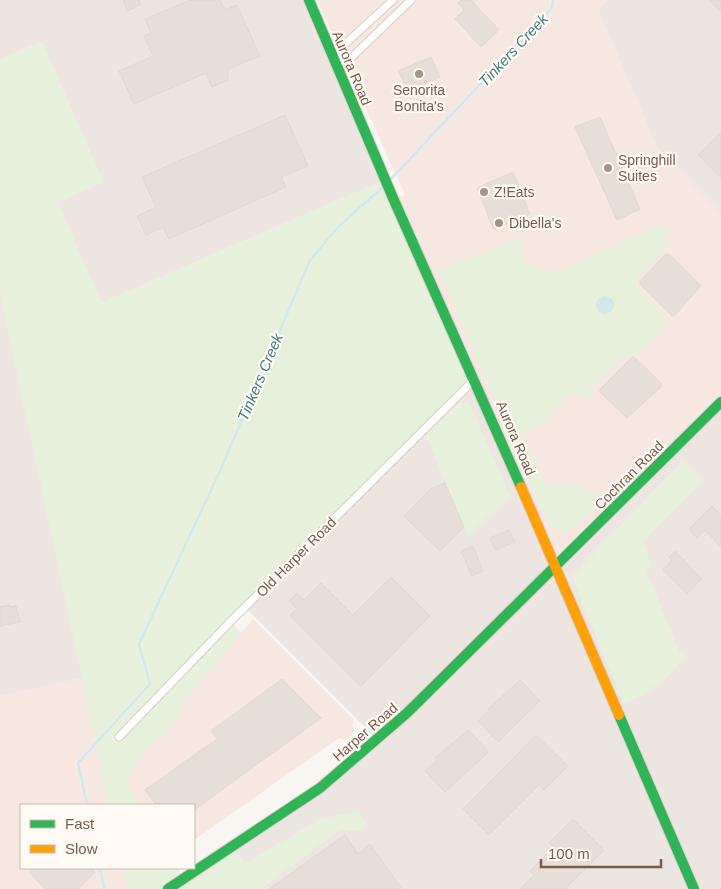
<svg xmlns="http://www.w3.org/2000/svg" width="721" height="889" viewBox="0 0 721 889" font-family="Helvetica,sans-serif">
<rect width="100%" height="100%" fill="#f9f5f0"/>
<g fill="#f6e8e1">
<path d="M317 0H608L598 10 658 149 721 213V402L556 567 393 198 405 195Z"/>
<path d="M253 619 353 719 354 733 345 740 339 738 194 840V805H140L127 782 133 766 180 716V704Z"/>
<path d="M82 678 109 805H21V868H123L127 889H0V696Z"/>
</g>
<g fill="#ede5e0">
<path d="M0 0H309L385 180 101 303 57 202 103 182 42 42 0 59Z"/>
<path d="M608 0H721V213L658 149 598 10Z"/>
<path d="M0 272 20 358 82 678 0 696Z"/>
<path d="M475 379 556 567 721 402V889H261L233 847 320 788 377 739 245 607Z"/>
</g>
<g fill="#e7f0db">
<path d="M42 42 103 182 58 202 101 303 385 180 475 379 231 621 241 633 181 704 180 716 133 766 127 782 140 805H109L0 294V59Z"/>
<path d="M661 222 660 230 666 227V247L634 284 669 322 638 353H628L592 388V395L590 398 580 396 574 391 538 427 521 432 545 485C558 481 586 485 595 495L597 492 603 499 571 530 561 533 550 523 502 428 496 403 440 273 442 267 517 239 525 243 519 246 528 267 534 264 545 272H553L656 228Z"/>
<path d="M467 402 471 406 510 496 468 536 426 436 459 403Z"/>
<path d="M682 461 701 478 700 485 643 541 652 566 646 570 680 653H687C678 670 642 700 623 703L572 576Z"/>
<path d="M358 811 367 822 363 831 340 830 261 889H127L123 868H178L185 879 233 847 244 864 320 819Z"/>
</g>
<circle fill="#d0e8ea" cx="605" cy="305" r="9"/>
<g fill="none" stroke-linecap="round" stroke-linejoin="round">
<g stroke="#d0e8ea" stroke-width="2.5">
<path d="M389 181 552 8 553 0"/>
<path d="M87 805 78 763 150 684 139 644 220 471 310 260 339 226 385 185"/>
<path d="M100 868 104 889"/>
</g>
</g>
<g fill="#e6ded7" stroke="#e2d8d2">
<path d="M123 0H139L141 5 127 11Z"/>
<path d="M190 0H220L225 10 237 5 260 56 227 70 228 80 212 87 206 73 134 104 119 71 153 56 144 36 151 33 145 19Z"/>
<path d="M461 0H471L499 30 481 47 455 19 464 10 458 3Z"/>
<path d="M709 0H721V12Z"/>
<path d="M431 57 440 77 408 91 398 71Z"/>
<path d="M285 115 308 166 281 177 286 187 169 239 163 227 146 235 137 216 156 207 142 177Z"/>
<path d="M600 117 640 209 617 220 575 127Z"/>
<path d="M721 132V178L698 155Z"/>
<path d="M513 172 530 214 494 230 477 188Z"/>
<path d="M666 254H669L701 286 674 316H672L640 284V281Z"/>
<path d="M632 357H634L661 383V387L627 418 600 392V389Z"/>
<path d="M445 483 464 527 440 551 404 516 430 489Z"/>
<path d="M712 506 721 516V547L705 530 697 538 689 529Z"/>
<path d="M509 530 515 542 495 550 490 538Z"/>
<path d="M473 546 483 571 472 576 461 551Z"/>
<path d="M675 551 702 579 687 594 663 570 672 560 669 557Z"/>
<path d="M391 577 430 616 361 686 290 615 297 609 289 601 297 593 304 600 321 583 353 615Z"/>
<path d="M10 605V607L16 606 20 622 0 626V607Z"/>
<path d="M282 679 321 718 194 810V805H156L145 790 217 739 211 731Z"/>
<path d="M520 680 540 701 498 742 478 721 489 710 488 709Z"/>
<path d="M468 730 489 752 445 792 425 771 437 760 435 758Z"/>
<path d="M536 735 568 766 544 790 539 785 489 835 463 809Z"/>
<path d="M573 819 604 850 565 889H520L534 875 530 871 554 847 549 843Z"/>
<path d="M345 835 358 854 370 844 402 889H269Z"/>
<path d="M33 868H91L95 872 78 889H45L29 872Z"/>
</g>
<g fill="none" stroke-linecap="round" stroke-linejoin="round">
<g stroke="#d7d1cb" stroke-width="9">
<g id="street">
<path d="M336 62 350 59 411 0"/>
<path d="M336 62 344 45 393 0"/>
<path d="M119 737 231 621 475 379"/>
</g>
</g>
<g stroke="#d9d2cb" stroke-width="12">
<g id="fast">
<path d="M309 0 393 198 521 487"/>
<path d="M619 715 694 889"/>
<path d="M168 889 320 788 407 713 721 402"/>
</g>
</g>
<g stroke="#d9d2cb" stroke-width="12">
<path id="slow" d="M521 487 619 715"/>
</g>
<use href="#street" stroke="#fefefd" stroke-width="7"/>
<use href="#fast" stroke="#30b455" stroke-width="10"/>
<use href="#slow" stroke="#ff9f0a" stroke-width="10"/>
</g>
<g fill="#a69286" stroke="#fffaf3" stroke-width="2">
<circle cx="419" cy="74" r="5"/>
<circle cx="608" cy="168" r="5"/>
<circle cx="484" cy="192" r="5"/>
<circle cx="499" cy="223" r="5"/>
</g>
<g text-anchor="middle" dominant-baseline="central" stroke-width="4.5" stroke-linejoin="round" paint-order="stroke">
<g font-size="14" fill="#7a5c4d" stroke="#fffaf3">
<text transform="translate(352 68) rotate(67)">Aurora Road</text>
<text transform="translate(516 438) rotate(67)">Aurora Road</text>
<text transform="translate(629 475) rotate(-45)">Cochran Road</text>
<text transform="translate(296 557) rotate(-45)">Old Harper Road</text>
<text transform="translate(365 732) rotate(-41)">Harper Road</text>
</g>
<g font-size="14" fill="#7a5c4d" stroke="#fffaf3" text-anchor="start">
<text x="419" y="90" text-anchor="middle">Senorita<tspan x="419" dy="16">Bonita's</tspan></text>
<text x="618" y="160">Springhill<tspan x="618" dy="16">Suites</tspan></text>
<text x="494" y="192">Z!Eats</text>
<text x="509" y="223">Dibella's</text>
</g>
<g font-size="15" font-style="italic" fill="#437c86" stroke="#fffaf3">
<text transform="translate(513 50) rotate(-47)">Tinkers Creek</text>
<text transform="translate(260 377) rotate(-67)">Tinkers Creek</text>
</g>
</g>
<rect x="20" y="804" width="175" height="65" fill="#fffaf3" stroke="#cabbb1"/>
<rect x="30" y="820" width="25" height="8" fill="#30b455" stroke="#cabbb1"/>
<text x="65" y="829" font-size="15" fill="#7a5c4d">Fast</text>
<rect x="30" y="845" width="25" height="8" fill="#ff9f0a" stroke="#cabbb1"/>
<text x="65" y="854" font-size="15" fill="#7a5c4d">Slow</text>
<path d="M541 859v8h120v-8" fill="none" stroke="#7a5c4d" stroke-width="2.5"/>
<text x="548" y="859" font-size="15" fill="#7a5c4d" stroke="#fffaf3" stroke-width="4" paint-order="stroke">100 m</text>
</svg>
